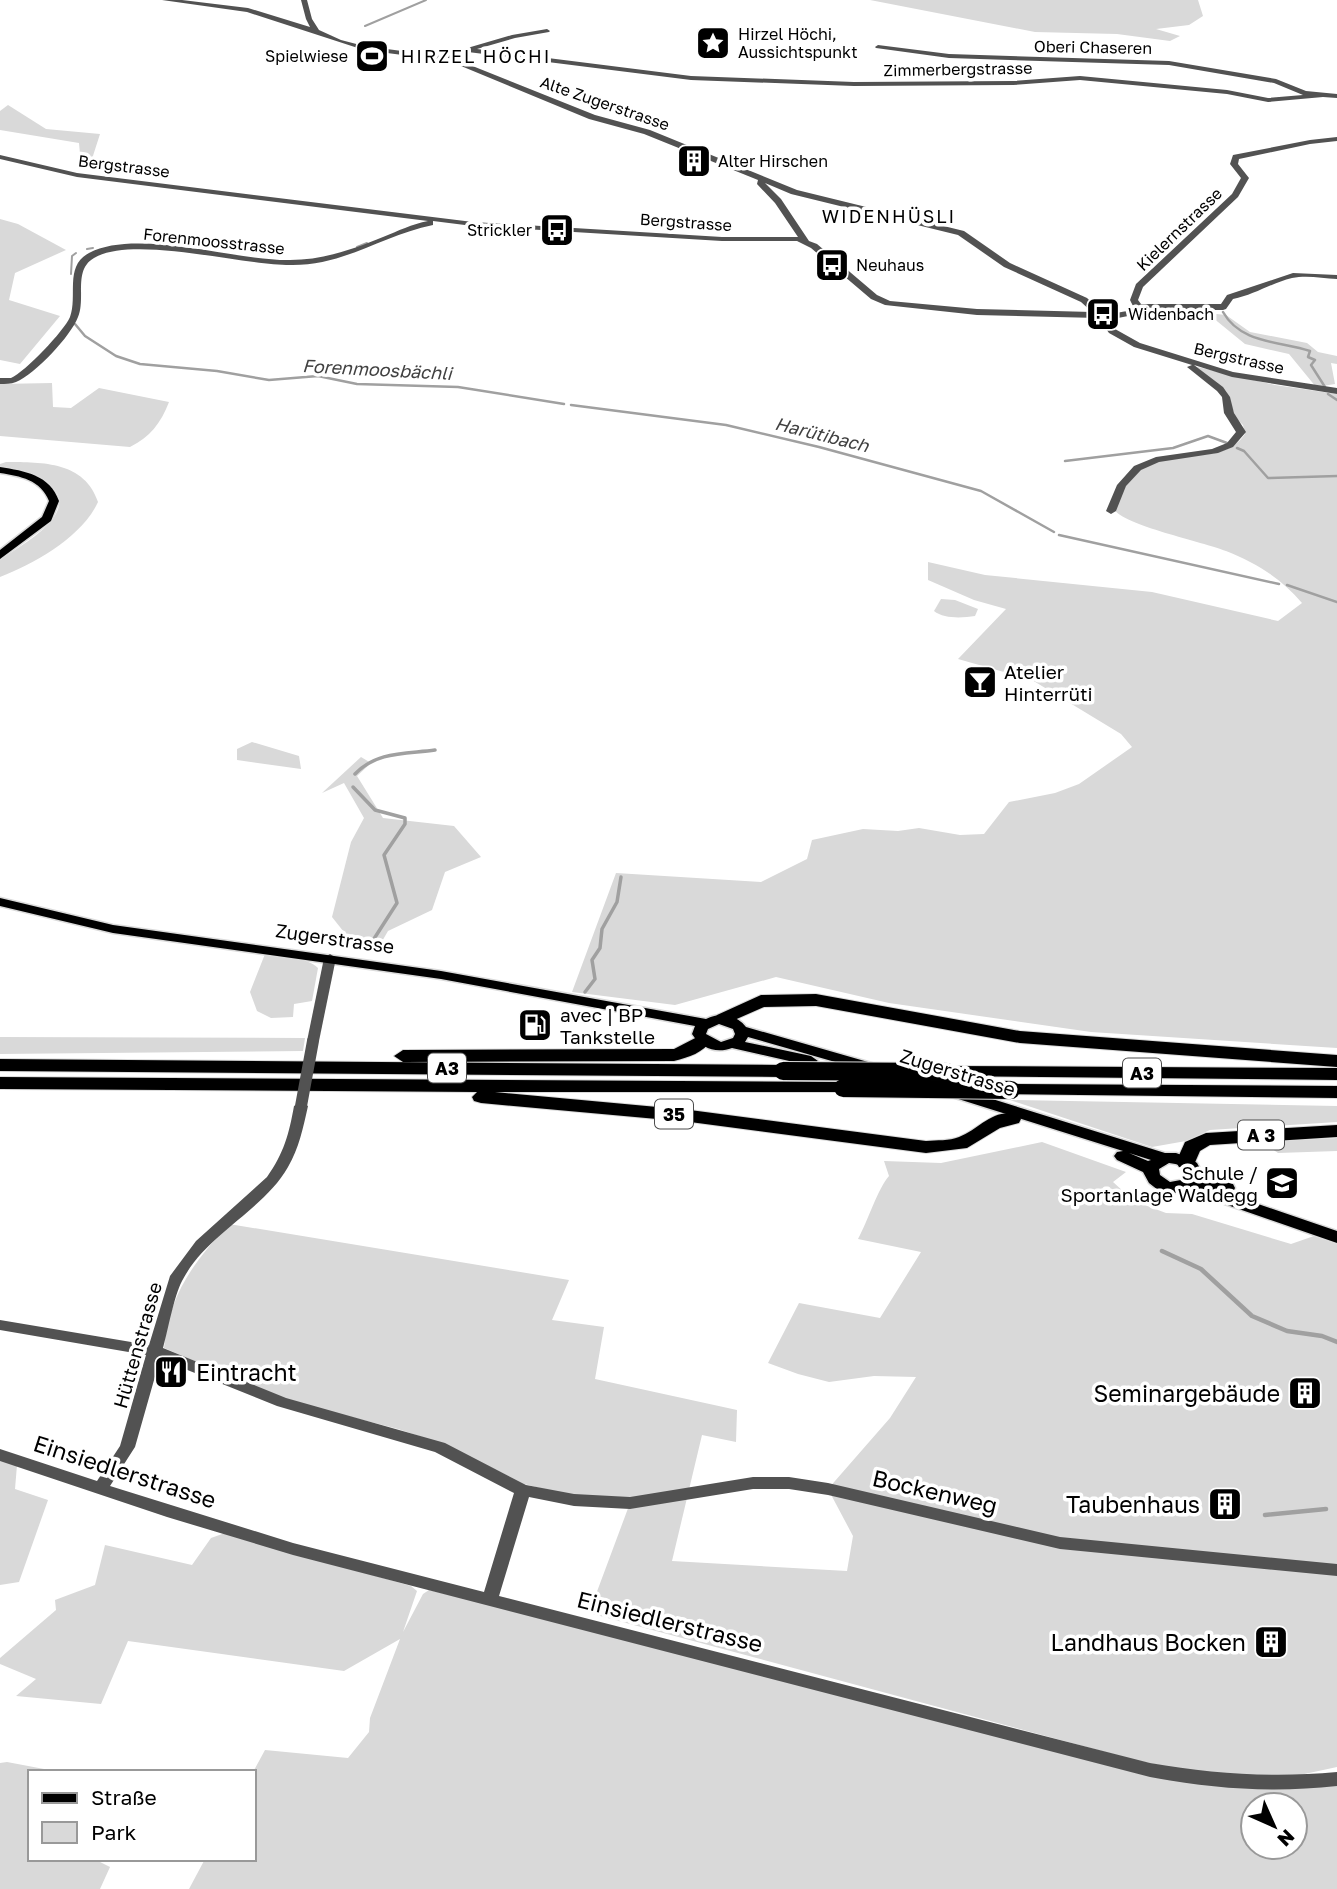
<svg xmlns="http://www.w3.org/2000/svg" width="1337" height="1889" viewBox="0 0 1337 1889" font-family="'Golos Text',sans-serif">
<rect width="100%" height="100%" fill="#fff"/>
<g fill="#d9d9d9" fill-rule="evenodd">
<path d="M870 0H1198L1203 16 1189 25 1156 29 1180 36 1170 41 1117 34 1035 32Z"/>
<path d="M8 105 46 129 100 134 91 162 81 165 79 143 0 130V111Z"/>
<path d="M0 219 18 224 66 250 15 273 9 300 60 316 20 364 0 360Z"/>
<path d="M1207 313 1226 315 1250 332 1307 343 1318 352 1337 356V364L1331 363 1335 384 1316 387 1289 354 1245 344Z"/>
<path d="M1193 366 1275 385 1337 394V1048L1091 1032 889 1003 776 977 675 1005 572 992 616 873 761 882 807 859 812 840 863 829 898 831 919 828 960 835 984 834 1009 802 1055 793 1079 784 1132 747 1121 734 1032 680 958 659 1006 609 974 600 928 580V562L985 575 1152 592 1278 621 1302 603C1281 578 1256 563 1226 551 1204 542 1122 525 1114 509 1119 495 1127 477 1140 467 1170 445 1221 469 1245 434L1243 425 1236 418 1226 391Z"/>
<path d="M52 383 53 407 71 408 99 388 169 402C161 423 150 437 130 447L0 436V384Z"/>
<path d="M6 462C43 462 85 462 98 502 82 537 34 564 0 577V560C17 548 39 536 52 520 79 484 24 471 0 468V464Z"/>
<path d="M941 599 955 600 978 609 975 616C962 618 944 619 934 611Z"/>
<path d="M252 742 299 756 301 769 237 760V749Z"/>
<path d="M361 757 371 763 357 776 383 818 454 826 481 857 445 872 432 910 388 931 377 950 359 951 332 917 351 842 364 818 344 783 322 793Z"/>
<path d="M265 954C280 956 307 957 318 968L312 1001 294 1004 293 1017 271 1018 257 1011 250 992Z"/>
<path d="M0 1037 305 1038 303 1051 0 1054Z"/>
<path d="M1010 1100 1337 1106V1122L1210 1130 1186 1141 1152 1147Z"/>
<path d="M1337 1138V1151L1278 1153 1262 1142Z"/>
<path d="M1042 1142 1126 1172 1113 1182 1134 1201 1166 1213 1192 1214 1291 1244 1314 1236 1337 1244V1767L1272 1781 1193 1772 1135 1760 589 1613 630 1503 627 1499 576 1497 524 1484 446 1445 398 1429 289 1401 164 1348C169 1294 194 1262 229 1224L569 1280 552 1320 604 1327 595 1379 737 1410 736 1442 702 1435 672 1561 847 1571 853 1536 828 1489 890 1418 916 1377 874 1376 829 1382 798 1374 768 1363 799 1303 880 1318 921 1252 858 1239C868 1221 878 1188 889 1176L884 1161 941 1163Z"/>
<path d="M0 1460 17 1465 15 1489 48 1500 19 1582 0 1585Z"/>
<path d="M225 1533 411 1586 417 1591 403 1632 423 1594 429 1590 1217 1781 1272 1789 1337 1785V1889H189L205 1859H254L253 1772 265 1750 348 1758 369 1732 370 1718 400 1639 344 1671 128 1641 101 1704 16 1696 36 1679 0 1664V1658L56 1610 55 1600 95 1585 105 1545 192 1565 211 1538ZM1253 1805H1295V1847H1253Z"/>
<path d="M7 1762 60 1772H30V1859H94L110 1867 100 1889H0V1763Z"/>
</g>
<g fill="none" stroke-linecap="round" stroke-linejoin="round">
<g stroke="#a0a0a0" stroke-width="2">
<path d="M365 26 426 0"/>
<path d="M140 245H157"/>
<path d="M357 247 367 243"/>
<path d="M87 249 93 248"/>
<path d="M71 274 72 256 76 253"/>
</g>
<g stroke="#a0a0a0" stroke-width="2.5">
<path d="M1223 312C1241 344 1280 341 1310 351L1308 357 1315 360 1311 365 1325 387"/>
<path d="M75 324 85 336 116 356 140 364 217 371 269 380 318 376 357 384 458 387 564 404"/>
<path d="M1328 394 1337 400"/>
<path d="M571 405 726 425 819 447 981 491 1054 532"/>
<path d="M1237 448 1244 451 1268 478 1337 476"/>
<path d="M1065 461 1173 448 1208 436 1227 443"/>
<path d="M1059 535 1279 584"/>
<path d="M1287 585 1337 602"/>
</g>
<g stroke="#a0a0a0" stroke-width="3.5">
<path d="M355 774C377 751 406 754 435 750"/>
<path d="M353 787 375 810 405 818V824L384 855 397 903 370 945"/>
<path d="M585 992 595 979 592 960 600 948 602 929 617 902 621 877"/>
</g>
<g stroke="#a0a0a0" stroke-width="4.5">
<path d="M1162 1251 1201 1269 1252 1316 1287 1331 1322 1336 1337 1342"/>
<path d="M1265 1515 1326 1509"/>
</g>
<g stroke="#dbdbdb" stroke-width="3">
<g id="major">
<path d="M0 467C25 471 50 475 59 501L51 521 0 559V550L42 517 49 501C41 480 20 476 0 473Z"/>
<path d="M0 898 113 925 441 971 706 1019C720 1012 736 1014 746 1027L875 1064 877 1067 870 1072 748 1037 745 1042 811 1056 818 1061 811 1066 732 1048C716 1054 701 1048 692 1034L695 1026 441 979 113 933 0 906ZM719 1024 733 1029 735 1034 733 1038 721 1042 706 1034 708 1029Z"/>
<path d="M957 1088 1165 1153H1176L1190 1158 1197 1163 1202 1172 1233 1184 1235 1188 1233 1192H1223L1337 1231V1243L1187 1191 1175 1193 1158 1190 1149 1183 1143 1172 1117 1160 1114 1156 1117 1152 1123 1151 952 1097 949 1093 952 1089ZM1129 1153 1151 1160 1148 1161ZM1169 1163C1178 1164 1185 1166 1188 1175L1186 1179 1170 1182 1160 1175 1159 1169Z"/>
</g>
</g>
<g stroke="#dbdbdb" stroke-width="2">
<g id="highway">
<path d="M816 994 1020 1031 1337 1055V1067L1020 1043 816 1006 764 1007 723 1025 714 1019 717 1015 761 995Z"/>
<path d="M703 1034 712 1040C702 1053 690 1057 674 1061L403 1062 394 1056 403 1050 674 1049Z"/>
<path d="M0 1059 783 1065 790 1067 792 1071 790 1075 783 1077 0 1071Z"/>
<path d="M947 1066 1337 1068V1080L940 1076 938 1072 940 1068Z"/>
<path d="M0 1077 843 1082 850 1084 852 1088 850 1092H495L690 1110 926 1141C937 1140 949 1141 959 1137 980 1129 993 1107 1019 1115L1021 1119 1019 1123 1000 1128 967 1148 926 1153 690 1122 481 1103 474 1101 472 1097 477 1092 0 1089Z"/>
<path d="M1011 1084 1337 1086V1098L1004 1094 1002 1090 1004 1086Z"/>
<path d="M1337 1125V1137L1210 1145 1200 1151 1193 1167H1179L1176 1162 1185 1142 1206 1133Z"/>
</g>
</g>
<g fill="#525252" fill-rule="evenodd">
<path d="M162 0H182L248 8 310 27 306 19 301 0H307L312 19 319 30 341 40 364 46 440 56 512 35 547 29 550 31 549 32 515 38 477 49 691 76 854 82 1013 81 1080 76 1227 90 1268 98 1303 95 1274 83 1169 65 949 58 876 48 875 47 878 45 949 54 1169 61 1276 79 1306 91 1337 94V98L1323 97 1268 102 1227 94 1080 80 1013 85 854 86 691 80 468 52 450 57 595 115 650 130 797 190 964 231 1010 263 1087 298 1105 315 1127 311 1133 306 1130 300 1136 284 1232 194 1241 178 1230 164 1233 155 1310 140 1337 137V141L1310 144 1239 159 1238 164 1249 178 1238 197 1143 287 1138 300 1141 304H1221L1227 295 1293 273 1337 275V279C1322 278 1306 275 1292 278 1271 283 1254 295 1233 299L1226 309 1223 310H1140L1133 315 1108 320 1115 329 1140 343 1233 372 1337 388V394L1232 377 1194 365 1223 387 1230 397 1234 413 1246 432 1233 447 1218 453 1159 462 1141 470 1126 486 1116 511 1111 514 1106 511 1117 485 1134 466 1156 457 1212 449 1227 443 1236 432 1224 413 1222 397 1217 391 1187 367 1192 365 1134 347 1109 333 1098 318 977 315 885 305 871 299 811 248 797 241H722L473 226 433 221V225C383 235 344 266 290 265 241 265 133 235 94 258 73 270 86 298 78 317 71 336 35 374 16 382 11 384 5 384 0 384V378C2 378 8 378 11 378 25 372 64 331 70 317 78 296 64 266 89 253 137 228 235 261 290 260 323 260 354 249 383 237 398 231 412 224 428 221L77 177 0 159V155L77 173 473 222 722 237H798L775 203 757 184 758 180 644 134 589 119 449 61 364 50 247 12ZM765 183 791 194 958 235 1004 267 1081 302 1092 312 977 309 890 301 877 295 817 244 809 241 781 199Z"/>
<path d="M330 954 336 958 319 1041 313 1045 307 1041 324 958Z"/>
<path d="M301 1102 308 1106C303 1128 299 1148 288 1167 263 1211 206 1234 182 1281 174 1296 168 1330 163 1348L286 1398 445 1443 526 1485 574 1494 630 1497 753 1477H789L828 1483 1060 1537 1337 1564V1576L1060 1549 828 1495 789 1489H753L630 1509 574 1506 529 1497 499 1596 1150 1763C1213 1774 1274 1778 1337 1772V1786C1274 1793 1213 1789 1150 1777L293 1555 167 1517 0 1461V1449L97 1481 120 1446 146 1355 0 1330V1320L149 1345 170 1276 196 1241 267 1177C284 1153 289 1134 294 1106ZM160 1359 277 1406 435 1452 514 1493 484 1592 293 1543 110 1486 135 1447Z"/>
</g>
<use href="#major" fill="#000" fill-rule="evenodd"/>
<use href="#highway" fill="#000" fill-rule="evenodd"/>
<g stroke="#dbdbdb" stroke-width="20" stroke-linecap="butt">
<g id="highway-bridge">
<path d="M783 1071 947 1072"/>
<path d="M843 1088 1011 1090"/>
</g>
</g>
<path stroke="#525252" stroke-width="12" d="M301 1106 313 1041"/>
<use href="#highway-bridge" stroke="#000" stroke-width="18"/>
</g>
<defs>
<g id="sight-square" transform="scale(1.75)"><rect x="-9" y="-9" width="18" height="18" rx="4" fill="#000" stroke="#fff"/><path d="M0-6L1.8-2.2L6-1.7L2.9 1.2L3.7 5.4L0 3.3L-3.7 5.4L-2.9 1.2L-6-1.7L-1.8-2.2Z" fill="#fff"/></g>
<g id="stadium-square" transform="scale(1.75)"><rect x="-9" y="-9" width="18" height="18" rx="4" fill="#000" stroke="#fff"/><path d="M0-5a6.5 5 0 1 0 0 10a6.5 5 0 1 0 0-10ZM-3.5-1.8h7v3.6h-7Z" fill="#fff"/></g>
<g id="building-square" transform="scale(1.75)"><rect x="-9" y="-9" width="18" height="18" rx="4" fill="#000" stroke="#fff"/><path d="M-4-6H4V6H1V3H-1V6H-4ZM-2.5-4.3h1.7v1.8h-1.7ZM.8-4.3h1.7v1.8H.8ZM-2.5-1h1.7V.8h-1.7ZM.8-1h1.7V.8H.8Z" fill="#fff"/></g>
<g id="bus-square" transform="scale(1.75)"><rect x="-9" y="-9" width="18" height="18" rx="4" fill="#000" stroke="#fff"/><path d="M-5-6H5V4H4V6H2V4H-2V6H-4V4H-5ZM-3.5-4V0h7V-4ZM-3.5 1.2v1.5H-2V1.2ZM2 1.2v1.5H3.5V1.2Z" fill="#fff"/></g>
<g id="bar-square" transform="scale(1.75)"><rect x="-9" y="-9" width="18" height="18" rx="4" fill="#000" stroke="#fff"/><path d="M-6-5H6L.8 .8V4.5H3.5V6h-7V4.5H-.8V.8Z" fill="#fff"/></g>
<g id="fuel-square" transform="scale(1.75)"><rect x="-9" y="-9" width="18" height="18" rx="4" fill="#000" stroke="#fff"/><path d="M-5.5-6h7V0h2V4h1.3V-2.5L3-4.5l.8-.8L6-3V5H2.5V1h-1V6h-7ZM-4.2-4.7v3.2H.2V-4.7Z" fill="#fff"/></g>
<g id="school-square" transform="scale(1.75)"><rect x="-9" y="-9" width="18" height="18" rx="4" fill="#000" stroke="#fff"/><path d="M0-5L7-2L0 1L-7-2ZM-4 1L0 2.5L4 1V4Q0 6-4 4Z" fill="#fff"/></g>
<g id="restaurant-square" transform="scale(1.75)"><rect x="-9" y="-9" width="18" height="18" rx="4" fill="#000" stroke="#fff"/><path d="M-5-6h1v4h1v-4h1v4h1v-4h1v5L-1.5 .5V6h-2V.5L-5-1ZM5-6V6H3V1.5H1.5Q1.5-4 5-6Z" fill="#fff"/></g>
</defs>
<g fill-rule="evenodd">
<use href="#sight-square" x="713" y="43"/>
<use href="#stadium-square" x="372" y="56"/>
<use href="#building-square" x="694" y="161"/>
<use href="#bus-square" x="557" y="230"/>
<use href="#bus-square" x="832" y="265"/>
<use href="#bus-square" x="1103" y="314"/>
<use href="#bar-square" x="980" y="682"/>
<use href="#fuel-square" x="535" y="1025"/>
<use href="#school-square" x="1282" y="1183"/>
<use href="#restaurant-square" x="171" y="1372"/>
<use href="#building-square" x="1305" y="1393"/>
<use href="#building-square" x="1225" y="1504"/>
<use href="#building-square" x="1271" y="1642"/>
</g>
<g text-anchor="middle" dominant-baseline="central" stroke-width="7" stroke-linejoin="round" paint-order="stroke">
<g font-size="16" fill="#000" stroke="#fff" text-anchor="start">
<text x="738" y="34">Hirzel Höchi,<tspan x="738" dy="18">Aussichtspunkt</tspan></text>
<text x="348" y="56" text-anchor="end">Spielwiese</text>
<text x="718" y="161">Alter Hirschen</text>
<text x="532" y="230" text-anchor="end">Strickler</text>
<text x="856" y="265">Neuhaus</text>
<text x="1128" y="314">Widenbach</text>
</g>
<g font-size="16" fill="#000" stroke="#fff">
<text transform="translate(1093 47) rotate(1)">Oberi Chaseren</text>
<text transform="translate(958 69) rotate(-1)">Zimmerbergstrasse</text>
<text transform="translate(605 103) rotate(19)">Alte Zugerstrasse</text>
<text transform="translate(124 166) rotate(7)">Bergstrasse</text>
<text transform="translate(686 222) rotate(4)">Bergstrasse</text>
<text transform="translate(1179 229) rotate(-44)">Kielernstrasse</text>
<text transform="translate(214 241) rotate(6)">Forenmoosstrasse</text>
<text transform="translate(1239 358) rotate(13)">Bergstrasse</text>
</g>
<g font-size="18" letter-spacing="2" fill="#000" stroke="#fff">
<text x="476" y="56">HIRZEL HÖCHI</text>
<text x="889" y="216">WIDENHÜSLI</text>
</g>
<g font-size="18" font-style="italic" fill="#414141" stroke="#fff">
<text transform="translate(377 369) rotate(3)">Forenmoosbächli</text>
<text transform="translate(822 434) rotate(14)">Harütibach</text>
</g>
<g fill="#fff" stroke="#4c4c4c" stroke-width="2">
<rect x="428" y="1053.5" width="38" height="29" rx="5"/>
<rect x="1123" y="1058.5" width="38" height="29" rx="5"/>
<rect x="655" y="1099.5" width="38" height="29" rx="5"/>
<rect x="1238" y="1120.5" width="46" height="29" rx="5"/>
</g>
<g font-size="18" font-weight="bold" fill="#000">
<text x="447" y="1068">A3</text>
<text x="1142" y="1073">A3</text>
<text x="674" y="1114">35</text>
<text x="1261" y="1135">A 3</text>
</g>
<g font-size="19" fill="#000" stroke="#fff" text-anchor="start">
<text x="1004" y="671">Atelier<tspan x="1004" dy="22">Hinterrüti</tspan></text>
<text x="560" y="1014">avec | BP<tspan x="560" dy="22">Tankstelle</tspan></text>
<text x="1258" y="1172" text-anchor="end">Schule /<tspan x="1258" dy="22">Sportanlage Waldegg</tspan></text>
</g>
<g font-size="19" fill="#000" stroke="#fff">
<text transform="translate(335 938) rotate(8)">Zugerstrasse</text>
<text transform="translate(958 1072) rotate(17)">Zugerstrasse</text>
<text transform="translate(137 1345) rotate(-74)">Hüttenstrasse</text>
</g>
<g font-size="23" fill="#000" stroke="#fff" text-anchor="end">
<text x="196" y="1372" text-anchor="start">Eintracht</text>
<text x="1280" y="1393">Seminargebäude</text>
<text x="1200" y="1504">Taubenhaus</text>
<text x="1246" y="1642">Landhaus Bocken</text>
</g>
<g font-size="23" fill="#000" stroke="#fff">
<text transform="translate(125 1471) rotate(18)">Einsiedlerstrasse</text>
<text transform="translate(935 1491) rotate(13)">Bockenweg</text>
<text transform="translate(670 1621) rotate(14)">Einsiedlerstrasse</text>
</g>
</g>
<rect x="28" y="1770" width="228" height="91" fill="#ffffff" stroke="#999999" stroke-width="2"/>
<rect x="42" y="1793" width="35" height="10" fill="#000000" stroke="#999999" stroke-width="2"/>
<text x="91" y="1805" font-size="21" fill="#000000">Straße</text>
<rect x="42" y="1822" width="35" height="21" fill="#d9d9d9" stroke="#999999" stroke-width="2"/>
<text x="91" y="1840" font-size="21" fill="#000000">Park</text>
<g transform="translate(1274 1826) rotate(135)"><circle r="33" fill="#ffffff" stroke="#999999" stroke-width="2"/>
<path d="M0-5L12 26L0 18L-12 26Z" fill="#000000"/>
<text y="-10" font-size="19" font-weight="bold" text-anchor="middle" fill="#000000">N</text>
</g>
</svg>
